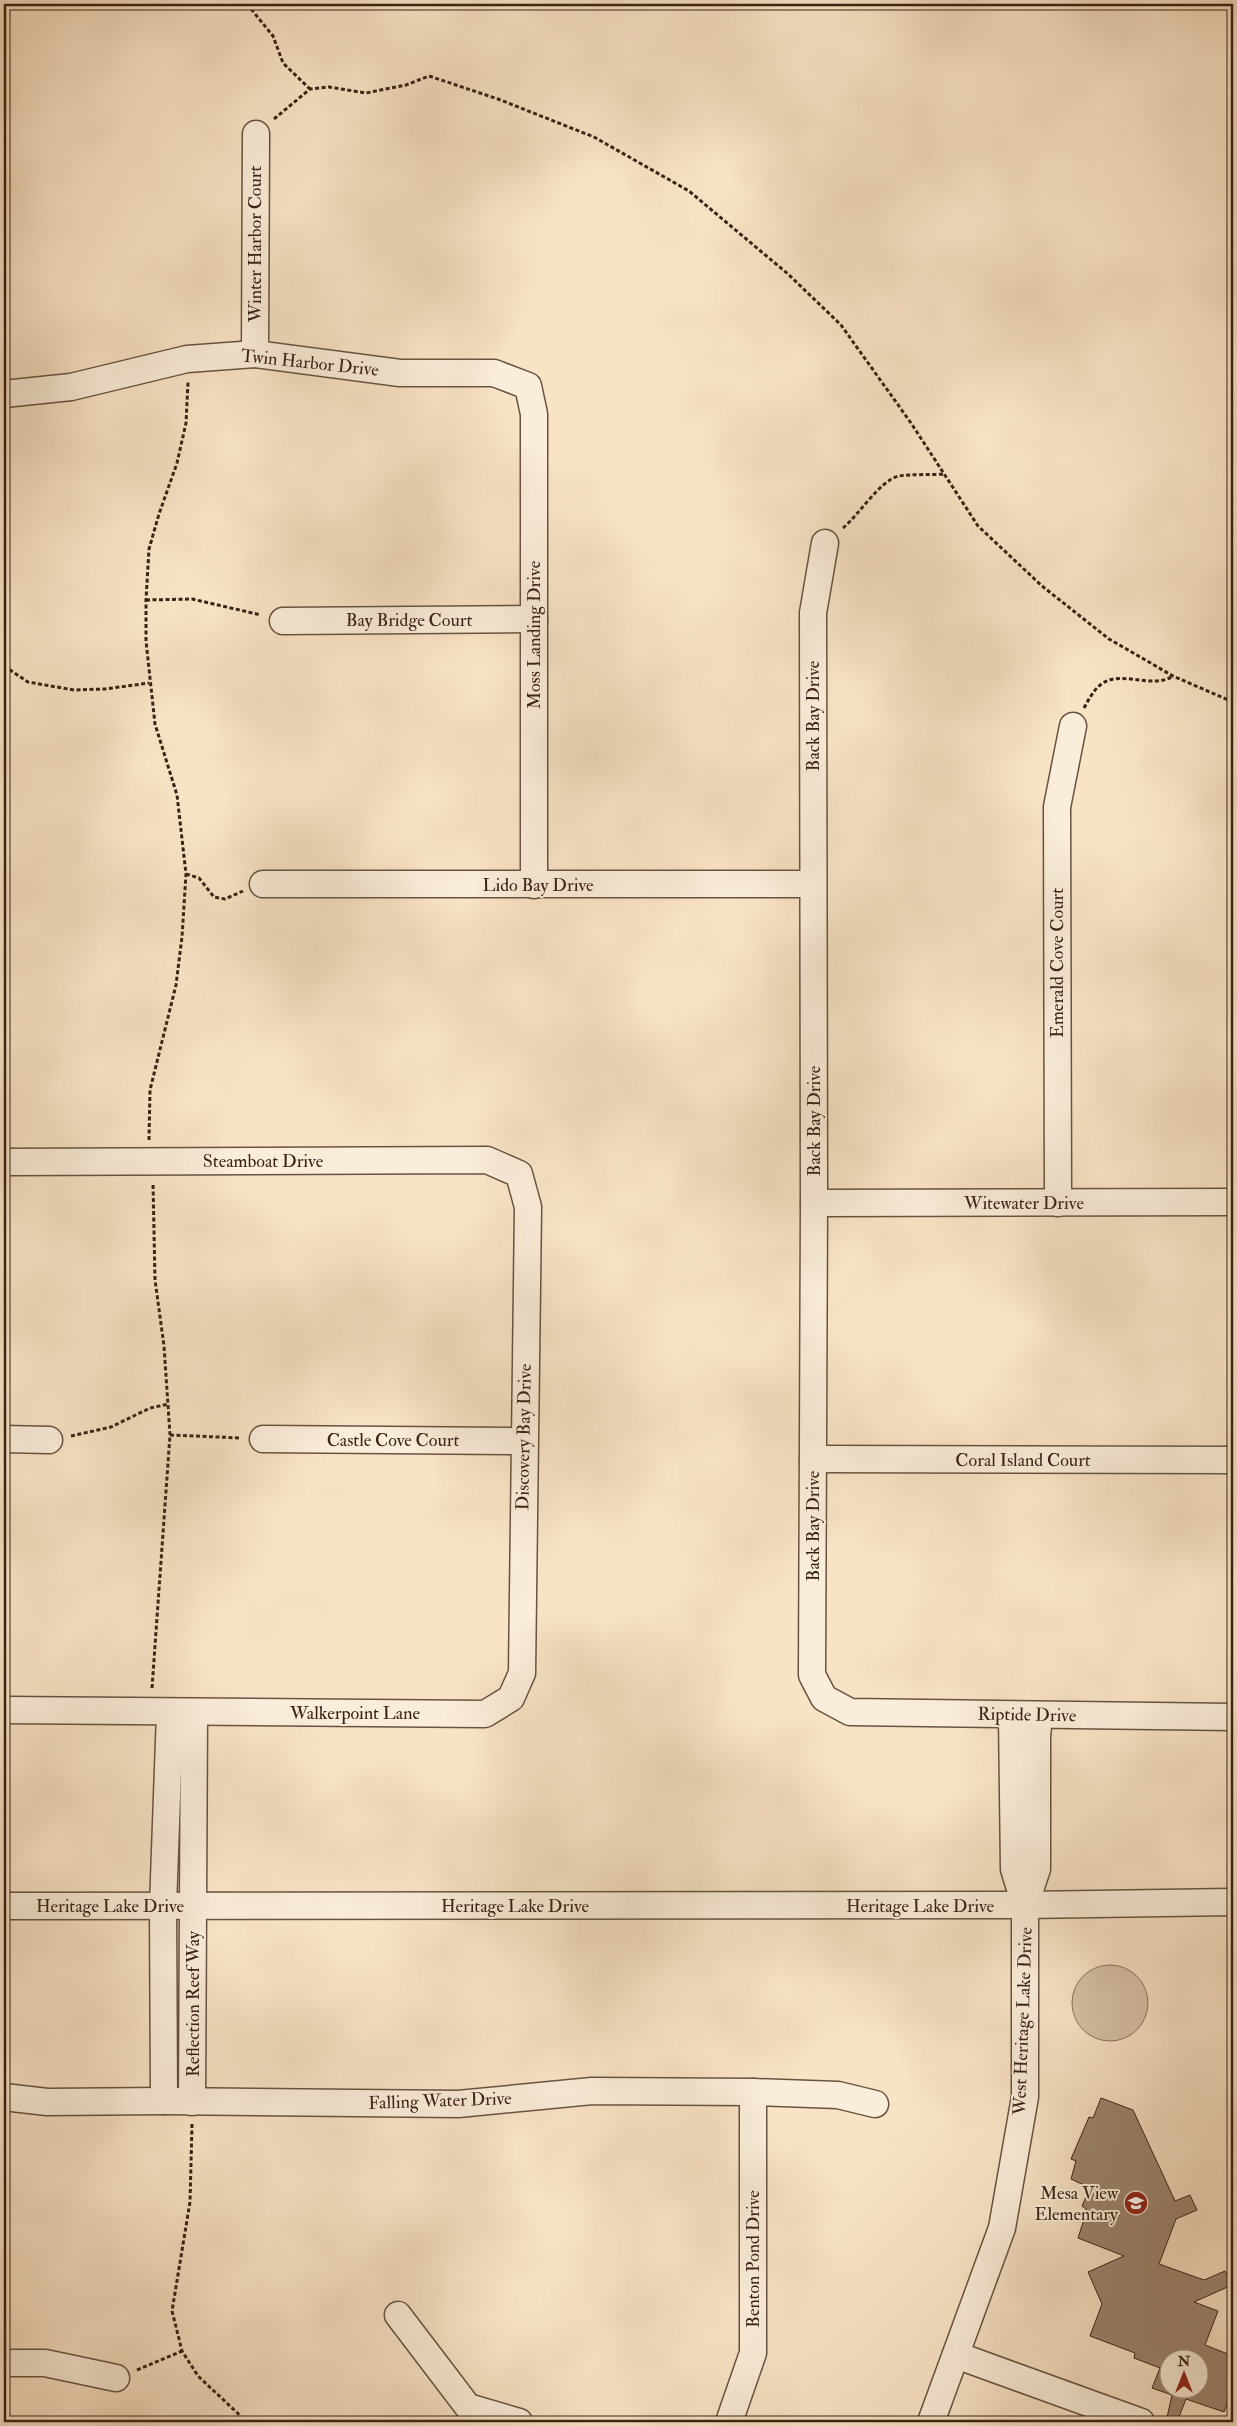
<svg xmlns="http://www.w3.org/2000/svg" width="1237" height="2426" viewBox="0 0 1237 2426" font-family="'IM FELL Double Pica',serif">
<rect width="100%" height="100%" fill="#f8e3c5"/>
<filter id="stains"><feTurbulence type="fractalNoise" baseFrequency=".004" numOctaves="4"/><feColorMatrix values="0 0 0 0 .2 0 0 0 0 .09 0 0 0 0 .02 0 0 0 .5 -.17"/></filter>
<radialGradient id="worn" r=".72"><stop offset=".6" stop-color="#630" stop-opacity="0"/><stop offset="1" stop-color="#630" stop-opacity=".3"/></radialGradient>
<circle fill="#d7c2a7" stroke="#88725f" cx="1110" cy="2003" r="38"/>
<path fill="#9c8671" stroke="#382217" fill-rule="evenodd" d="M1101 2098 1133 2110 1175 2201 1190 2195 1197 2210 1176 2219 1159 2264 1204 2280 1225 2271 1232 2285 1194 2302 1218 2311 1205 2345 1233 2356V2388L1224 2412 1186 2399 1177 2422H1166L1172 2395 1152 2388 1160 2368 1134 2358 1135 2353 1090 2336 1102 2304 1088 2272 1124 2256 1078 2238 1087 2210 1082 2206 1090 2188 1071 2179 1076 2161 1071 2159 1089 2117 1093 2118ZM1170 2358H1200V2388H1170Z"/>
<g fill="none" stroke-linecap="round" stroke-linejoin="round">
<g stroke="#685242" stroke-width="29">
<g id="minor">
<path d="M255 354 256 134"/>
<path d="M4 394 71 387 187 359 255 354 400 373H494L528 386 534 414V885"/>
<path d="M825 543 813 613 814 1203 812 1675 824 1698 850 1712 1233 1717"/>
<path d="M283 621 534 619"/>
<path d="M263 884H813"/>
<path d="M4 1162 487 1160 519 1174 528 1207 522 1673 511 1698 485 1714 4 1710"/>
<path d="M814 1203 1233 1202"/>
<path d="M1058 1203 1057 807 1073 726"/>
<path d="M4 1439 49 1440"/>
<path d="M263 1439 524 1441"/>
<path d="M813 1459 1233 1460"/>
<path d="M1012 1715 1014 1869 1025 1905"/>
<path d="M4 1906 1025 1905 1233 1902"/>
<path d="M4 2097 47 2102 164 2101 458 2104 592 2091 753 2092 838 2095 875 2104"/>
<path d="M164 2101 163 1906 170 1713"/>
<path d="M192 2102 194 1712"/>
<path d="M398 2315 468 2407 519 2422"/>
<path d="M956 2355 1141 2422"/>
<path d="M4 2363H45L116 2378"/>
<path d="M729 2422 753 2353V2092"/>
<path d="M931 2422 1002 2228 1025 2097V1905L1037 1869V1737L1039 1715"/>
</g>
</g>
<g stroke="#382217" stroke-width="3" stroke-dasharray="4 2.5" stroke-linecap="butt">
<path d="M247 4 273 36 283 63 310 89"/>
<path d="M274 119 310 89 329 87 366 93 406 85 429 76 498 99 594 137 689 191 788 274 841 325 911 423 978 526 1042 586 1109 639 1173 676 1233 702"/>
<path d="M843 528C859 515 880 480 899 476 910 474 932 475 945 474"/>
<path d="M146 600 192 599 261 615"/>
<path d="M4 666 28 682 74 690 105 689 149 683"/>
<path d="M1084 708C1088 701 1092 693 1097 688 1117 666 1150 691 1173 676"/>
<path d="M186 874 199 878 214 897 225 899 243 891"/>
<path d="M149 1140 150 1090 176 985 182 937 186 874 177 795 155 724 146 641V600L149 549 159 514 177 463 186 423 188 382"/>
<path d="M170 1435 241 1438"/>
<path d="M71 1436 111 1427 150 1408 169 1404"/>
<path d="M152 1688 170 1435 164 1346 155 1280 153 1183"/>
<path d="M192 2124 190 2202 172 2311 182 2351 198 2376 247 2422"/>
<path d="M137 2370 182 2351"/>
</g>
<use href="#minor" stroke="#faedd9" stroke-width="26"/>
</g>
<defs>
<g id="school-disc" transform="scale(1.25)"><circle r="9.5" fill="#8f2418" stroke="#faedd9"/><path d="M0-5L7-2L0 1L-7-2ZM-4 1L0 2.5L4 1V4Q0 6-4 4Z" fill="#fff"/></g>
</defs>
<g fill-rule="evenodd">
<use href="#school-disc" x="1136" y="2203"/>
</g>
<g text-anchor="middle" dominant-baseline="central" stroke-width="4" stroke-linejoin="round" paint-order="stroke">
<g font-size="18" fill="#382217" stroke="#faedd9">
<text transform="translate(255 244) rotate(-90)">Winter Harbor Court</text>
<text transform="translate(310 363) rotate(6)">Twin Harbor Drive</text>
<text x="409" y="620">Bay Bridge Court</text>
<text transform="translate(534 635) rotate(-90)">Moss Landing Drive</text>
<text transform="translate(813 716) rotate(-90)">Back Bay Drive</text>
<text x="538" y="885">Lido Bay Drive</text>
<text transform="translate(1057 963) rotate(-90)">Emerald Cove Court</text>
<text transform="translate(814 1121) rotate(-90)">Back Bay Drive</text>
<text x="263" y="1161">Steamboat Drive</text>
<text x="1024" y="1203">Witewater Drive</text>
<text transform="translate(524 1437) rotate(-89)">Discovery Bay Drive</text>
<text x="393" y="1440">Castle Cove Court</text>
<text x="1023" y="1460">Coral Island Court</text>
<text transform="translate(813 1526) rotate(-90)">Back Bay Drive</text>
<text x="355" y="1713">Walkerpoint Lane</text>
<text transform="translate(1027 1715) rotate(1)">Riptide Drive</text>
<text x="110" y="1906">Heritage Lake Drive</text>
<text x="515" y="1906">Heritage Lake Drive</text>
<text x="920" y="1906">Heritage Lake Drive</text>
<text transform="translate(193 2004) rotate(-90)">Reflection Reef Way</text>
<text transform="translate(1023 2021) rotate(-88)">West Heritage Lake Drive</text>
<text transform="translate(440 2101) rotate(-2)">Falling Water Drive</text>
<text transform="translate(753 2259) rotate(-90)">Benton Pond Drive</text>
</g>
<g font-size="18" fill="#382217" stroke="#faedd9" text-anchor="end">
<text x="1118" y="2193">Mesa View<tspan x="1118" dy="21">Elementary</tspan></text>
</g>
</g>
<rect width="1237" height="2426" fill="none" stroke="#f8e3c5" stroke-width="20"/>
<rect x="5" y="5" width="1227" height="2416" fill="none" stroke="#382217" stroke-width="2.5"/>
<rect x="10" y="10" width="1217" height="2406" fill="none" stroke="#382217"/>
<g transform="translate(1184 2374)"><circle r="24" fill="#faedd9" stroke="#ac9c8b"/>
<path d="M0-4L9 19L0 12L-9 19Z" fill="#8f2418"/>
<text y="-8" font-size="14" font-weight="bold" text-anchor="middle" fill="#382217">N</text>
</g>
<rect width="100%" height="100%" filter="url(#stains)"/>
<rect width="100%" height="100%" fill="url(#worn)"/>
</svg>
